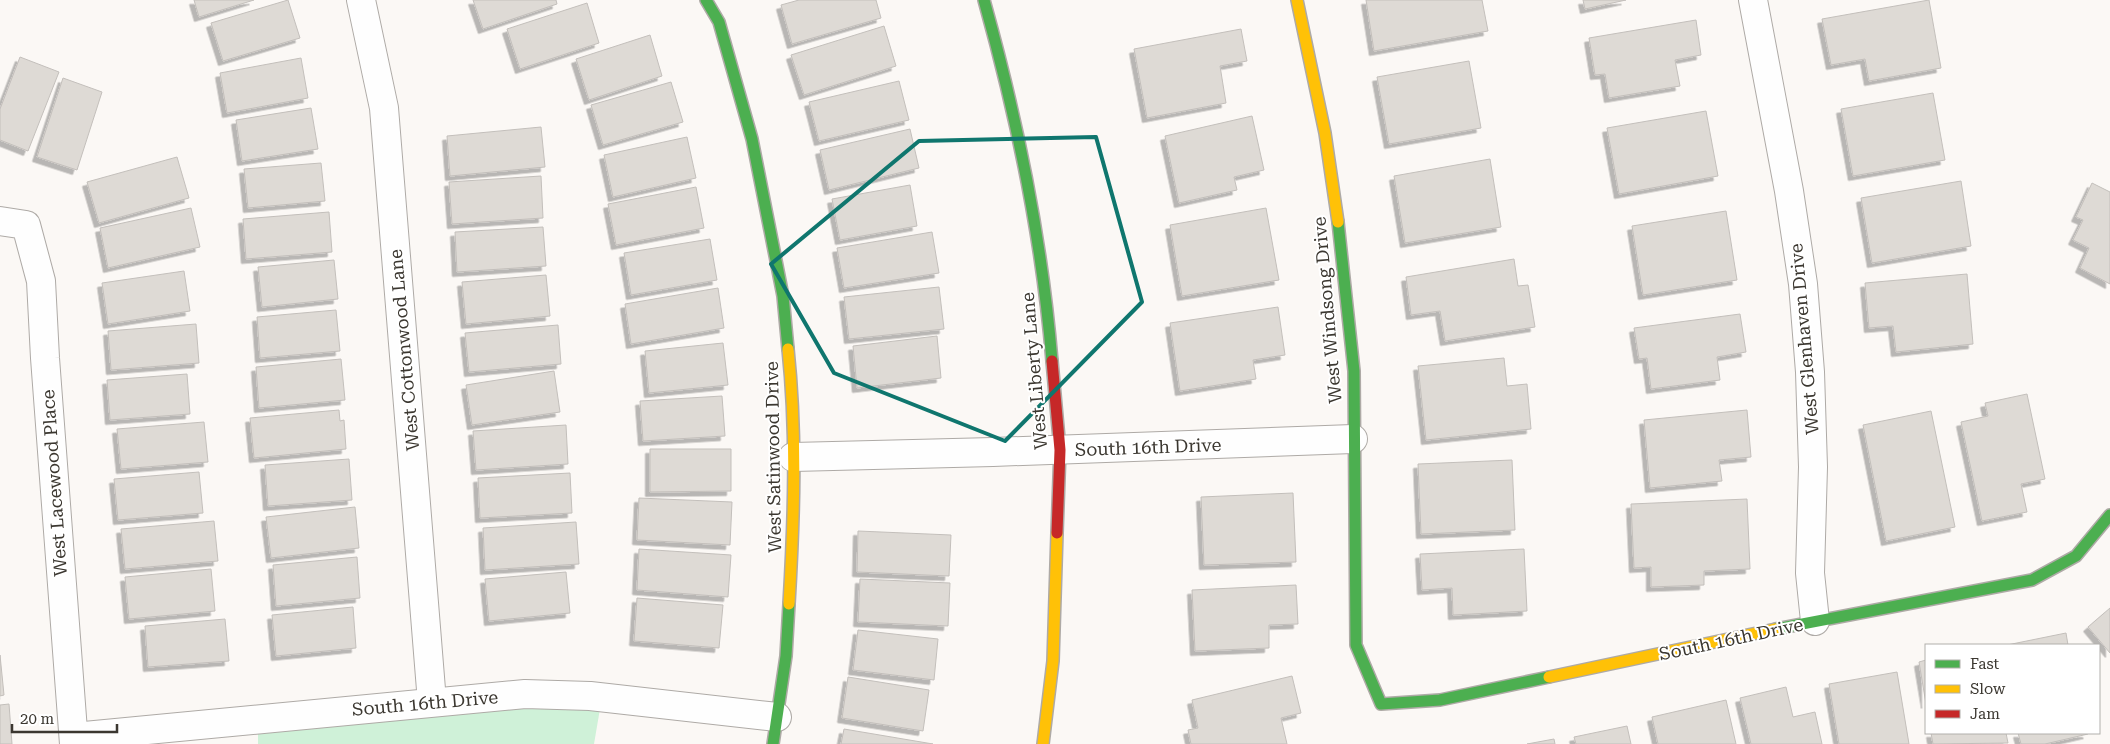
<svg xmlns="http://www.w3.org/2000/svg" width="2110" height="744" viewBox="0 0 2110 744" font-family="'Roboto Serif',serif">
<defs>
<filter id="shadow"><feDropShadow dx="-4.5" dy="4.5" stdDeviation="0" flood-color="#0004"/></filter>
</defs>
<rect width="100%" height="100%" fill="#fbf8f5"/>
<path fill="#cff1d8" d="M602 697 594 744H258V719Z"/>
<g fill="#dedad5" stroke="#c3bfbb" filter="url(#shadow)">
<path d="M194 0H254L199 17Z"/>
<path d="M288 0 300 38 223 61 211 23Z"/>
<path d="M473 0H556L557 4 483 29Z"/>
<path d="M799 0H876L881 18 792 44 781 5Z"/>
<path d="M1366 0H1482L1488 31 1374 51Z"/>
<path d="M1583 0H1626L1585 9Z"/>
<path d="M1929 0 1941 68 1869 81 1865 59 1831 65 1822 19Z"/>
<path d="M587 3 599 43 520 69 507 29Z"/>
<path d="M1696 20 1701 55 1675 60 1680 86 1609 98 1605 74 1595 75 1589 38Z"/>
<path d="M884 26 896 66 804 95 791 55Z"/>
<path d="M1241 29 1247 61 1220 66 1226 103 1147 118 1134 49Z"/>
<path d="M650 35 662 76 589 100 576 59Z"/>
<path d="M20 57 59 72 28 151 0 140V109Z"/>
<path d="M301 58 308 98 227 113 220 73Z"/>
<path d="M1469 61 1481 128 1389 144 1377 77Z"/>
<path d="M63 78 102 92 77 170 37 157Z"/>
<path d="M899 81 909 120 819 141 809 102Z"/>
<path d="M671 82 683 122 603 145 591 105Z"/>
<path d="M1933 93 1945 160 1853 176 1841 109Z"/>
<path d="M311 108 318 149 242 161 236 120Z"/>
<path d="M1706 111 1718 176 1619 194 1607 128Z"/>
<path d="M1252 116 1264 170 1234 177 1237 190 1179 203 1165 136Z"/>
<path d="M541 127 545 167 450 176 447 136Z"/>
<path d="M910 129 919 168 829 190 820 150Z"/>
<path d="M687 137 696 178 613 197 604 155Z"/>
<path d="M177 157 189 198 99 223 87 182Z"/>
<path d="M1490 159 1501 227 1405 243 1394 176Z"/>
<path d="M321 163 325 201 248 208 244 169Z"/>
<path d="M541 176 543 218 452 224 449 182Z"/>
<path d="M1961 181 1971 246 1872 263 1861 198Z"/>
<path d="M2092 183 2110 192V284L2080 268 2089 248 2073 240 2083 220 2076 217Z"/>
<path d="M910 185 917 226 840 240 832 199Z"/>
<path d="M696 187 704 228 616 245 608 204Z"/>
<path d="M191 208 200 247 108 268 100 228Z"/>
<path d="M1266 208 1279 280 1182 296 1170 225Z"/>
<path d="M1726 211 1737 280 1643 295 1632 226Z"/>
<path d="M329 212 332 252 246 259 243 219Z"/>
<path d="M543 227 546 266 457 272 455 232Z"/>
<path d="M932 232 939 273 844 288 837 248Z"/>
<path d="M710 239 717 280 631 295 624 253Z"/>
<path d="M1514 259 1518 286 1528 285 1535 327 1445 341 1440 311 1411 315 1406 277Z"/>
<path d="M334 260 338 299 262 307 258 267Z"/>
<path d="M184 271 190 311 108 324 102 283Z"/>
<path d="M1967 274 1973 344 1896 352 1893 326 1869 328 1865 283Z"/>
<path d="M546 275 550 316 466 324 462 282Z"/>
<path d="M939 287 944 329 849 339 844 297Z"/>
<path d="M718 288 724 328 631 344 625 304Z"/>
<path d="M1278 307 1285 355 1253 360 1256 379 1180 391 1170 323Z"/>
<path d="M336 310 340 351 260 358 257 317Z"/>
<path d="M1740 314 1746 352 1717 357 1720 380 1651 389 1647 358 1639 359 1634 328Z"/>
<path d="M196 324 199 363 111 370 108 331Z"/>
<path d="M558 325 561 364 469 372 465 333Z"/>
<path d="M937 336 941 378 857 388 853 346Z"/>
<path d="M723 343 728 385 649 393 645 351Z"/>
<path d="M1504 358 1507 386 1527 384 1531 429 1426 440 1418 366Z"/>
<path d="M341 359 345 400 259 408 256 367Z"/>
<path d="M554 371 560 412 472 425 466 385Z"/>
<path d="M187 374 190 414 110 420 107 380Z"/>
<path d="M2027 394 2045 479 2021 484 2027 512 1982 521 1961 422 1988 416 1985 403Z"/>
<path d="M722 396 725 436 643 441 640 401Z"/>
<path d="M339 410 340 421 344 420 346 449 254 458 250 418Z"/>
<path d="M1747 410 1751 457 1719 460 1722 481 1650 488 1644 420Z"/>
<path d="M1931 411 1955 527 1886 541 1863 425Z"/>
<path d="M204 422 208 462 121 469 117 429Z"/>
<path d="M566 425 568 464 476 470 473 431Z"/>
<path d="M650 449H731V491L650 492Z"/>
<path d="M349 459 352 500 268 506 265 465Z"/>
<path d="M1512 460 1515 530 1421 534 1418 464Z"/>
<path d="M199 472 203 513 118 520 114 479Z"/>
<path d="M570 473 572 513 480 518 478 478Z"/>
<path d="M1293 493 1296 562 1204 565 1201 497Z"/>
<path d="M639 498 732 502 730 545 637 540Z"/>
<path d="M1747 499 1750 569 1704 571V585L1651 587V567L1634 568 1631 504Z"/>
<path d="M355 507 359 548 271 558 266 517Z"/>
<path d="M214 521 218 561 125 569 121 529Z"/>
<path d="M576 522 579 564 485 570 483 528Z"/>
<path d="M858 531 951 535 949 576 857 572Z"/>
<path d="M639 549 731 555 728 597 637 590Z"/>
<path d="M1524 549 1527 611 1453 615 1452 588 1422 590 1420 554Z"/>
<path d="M357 557 360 598 276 606 273 565Z"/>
<path d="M211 569 215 611 129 619 125 577Z"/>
<path d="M566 572 570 613 489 621 485 579Z"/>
<path d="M860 579 950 583 948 626 858 622Z"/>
<path d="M1296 585 1298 624 1269 625V648L1195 651 1192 590Z"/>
<path d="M637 598 723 605 719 648 634 641Z"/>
<path d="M353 607 356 648 276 656 272 615Z"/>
<path d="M2110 608V653L2088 627Z"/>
<path d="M225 619 229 661 148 667 145 626Z"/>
<path d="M858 630 938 639 934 680 853 670Z"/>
<path d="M2066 633 2068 645H2007Z"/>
<path d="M0 655 4 695 0 696Z"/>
<path d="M1926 660V704L1919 662Z"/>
<path d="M1897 672 1909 744H1839L1829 684Z"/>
<path d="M1292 676 1301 713 1281 718 1287 744H1191L1188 730 1198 728 1192 700Z"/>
<path d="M848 677 929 690 923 731 842 718Z"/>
<path d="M1786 687 1793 717 1815 712 1822 744H1751L1740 698Z"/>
<path d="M1726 700 1736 744H1658L1652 717Z"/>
<path d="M9 704 12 744H0V705Z"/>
<path d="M1627 726 1631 744H1576L1574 737Z"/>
<path d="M844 729 933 744H841Z"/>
<path d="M1931 733H2006L2008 743 1933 744Z"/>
<path d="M2018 733H2087L2088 734 2045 744H2021Z"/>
<path d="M1554 739 1555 744H1527Z"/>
</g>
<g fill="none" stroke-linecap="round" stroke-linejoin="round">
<g stroke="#aeaaa6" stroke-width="30">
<g id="street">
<path d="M361 0 384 108 432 702"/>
<path d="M1753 0 1789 191 1803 284 1810 372 1813 467 1810 573 1815 621"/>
<path d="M0 221 26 225 41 281 45 358 74 744"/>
<path d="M793 457 993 452 1353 439"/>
<path d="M74 737 525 694 590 696 777 717"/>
</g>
</g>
<g stroke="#aeaaa6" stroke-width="14">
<g id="fast">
<path d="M706 0 719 22 752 139 783 296 788 349"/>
<path d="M984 0C1017 118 1042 239 1052 361"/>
<path d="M1338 222 1354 371 1356 645 1381 704 1440 700 1549 677"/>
<path d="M1776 629 2032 580 2076 556 2110 515"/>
<path d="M773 744 786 656 789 604"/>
</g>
</g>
<g stroke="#aeaaa6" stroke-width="14">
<g id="slow">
<path d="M1297 0 1325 133 1338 222"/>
<path d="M788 349C797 434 794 519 789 604"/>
<path d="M1549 677 1776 629"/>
<path d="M1043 744 1053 661 1057 533"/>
</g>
</g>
<g stroke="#aeaaa6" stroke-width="14">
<path id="jam" d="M1052 361 1060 450 1057 533"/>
</g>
<use href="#street" stroke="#fefefe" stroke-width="28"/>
<use href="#fast" stroke="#4caf50" stroke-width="11"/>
<use href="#slow" stroke="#ffc107" stroke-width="11"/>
<use href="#jam" stroke="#c62828" stroke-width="11"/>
</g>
<path fill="none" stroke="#0f766e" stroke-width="4" stroke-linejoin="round" d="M1096 137 1142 302 1005 441 834 373 771 264 919 141Z"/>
<g text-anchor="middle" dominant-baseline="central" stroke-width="4" stroke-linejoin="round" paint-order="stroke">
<g font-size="18" fill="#3b3730" stroke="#fff">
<text transform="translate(1327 310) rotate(-95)">West Windsong Drive</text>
<text transform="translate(1804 339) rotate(-95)">West Glenhaven Drive</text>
<text transform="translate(404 350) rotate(-95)">West Cottonwood Lane</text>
<text transform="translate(1034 371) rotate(-95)">West Liberty Lane</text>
<text transform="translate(1148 447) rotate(-2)">South 16th Drive</text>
<text transform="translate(773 457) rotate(-91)">West Satinwood Drive</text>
<text transform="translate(54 483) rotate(-94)">West Lacewood Place</text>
<text transform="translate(1731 639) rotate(-12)">South 16th Drive</text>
<text transform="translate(425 703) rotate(-5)">South 16th Drive</text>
</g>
</g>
<rect x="1925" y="644" width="175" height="90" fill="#ffffff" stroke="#b1afac"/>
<rect x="1935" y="660" width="25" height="8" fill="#4caf50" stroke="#b1afac"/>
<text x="1970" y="669" font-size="15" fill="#3b3730">Fast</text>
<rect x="1935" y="685" width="25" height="8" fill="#ffc107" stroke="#b1afac"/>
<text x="1970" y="694" font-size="15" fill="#3b3730">Slow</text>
<rect x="1935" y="710" width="25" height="8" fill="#c62828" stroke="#b1afac"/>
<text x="1970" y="719" font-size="15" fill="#3b3730">Jam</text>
<path d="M12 724v8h105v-8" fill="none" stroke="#3b3730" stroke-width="2.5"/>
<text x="20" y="724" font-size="15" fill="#3b3730" stroke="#ffffff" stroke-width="4" paint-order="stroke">20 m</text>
</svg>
